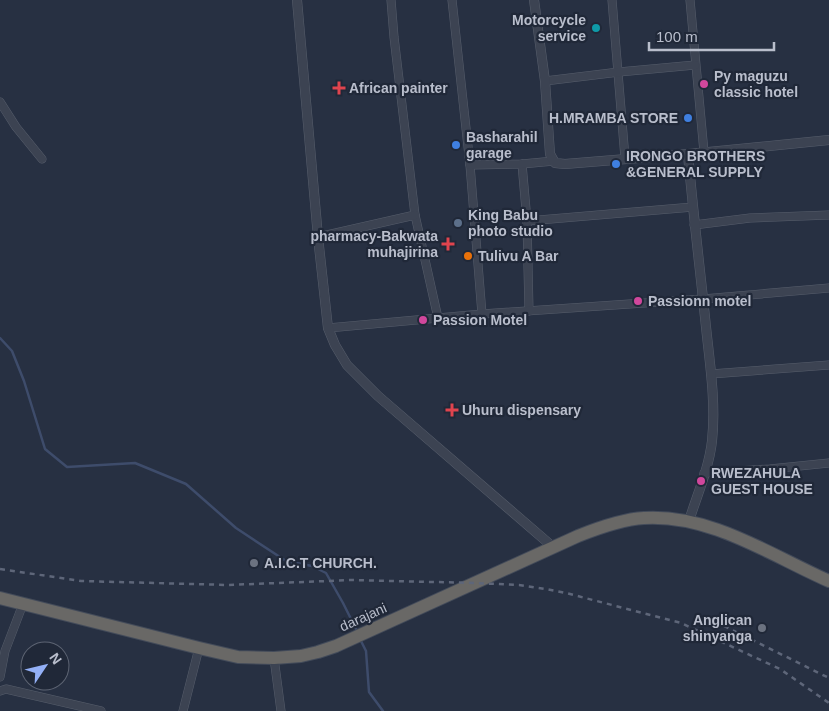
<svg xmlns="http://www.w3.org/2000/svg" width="829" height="711" viewBox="0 0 829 711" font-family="Helvetica,sans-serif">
<rect width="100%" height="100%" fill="#273042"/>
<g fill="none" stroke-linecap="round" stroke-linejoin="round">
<g stroke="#3e4c6b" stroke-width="2.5">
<path d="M0 338 12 351 24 381 45 449 67 467 135 463 186 484 236 528 286 561 312 566 326 573 343 603 357 631"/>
<path d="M360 639 366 651 369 692 383 711"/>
</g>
<g stroke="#575e6c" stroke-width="9">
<g id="minor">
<path d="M391 0 394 37 415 215 438 318"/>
<path d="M452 0 470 165 482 314"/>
<path d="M612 0 625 158"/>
<path d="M690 0 704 152"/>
<path d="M545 81 619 72 695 65"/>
<path d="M0 102 16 127 42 159"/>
<path d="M522 164 527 221 529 311"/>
<path d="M470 165 522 164 554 161"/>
<path d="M527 221 693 207"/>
<path d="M694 225 750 218 829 215"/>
<path d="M318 237 415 215"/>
<path d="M328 328 482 314 703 299 829 288"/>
<path d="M711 374 829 365"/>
<path d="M704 473 770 469 829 463"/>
<path d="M274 658 281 711"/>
<path d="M0 677 5 651 23 604"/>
<path d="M0 691 6 689 101 711"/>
<path d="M183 711 199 648"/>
</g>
</g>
<g stroke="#575e6c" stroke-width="10">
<g id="tertiary">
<path d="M297 0 318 237 328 328 335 345 347 365 378 396 553 547"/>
<path d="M534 0 545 81 550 154 555 163 565 164 688 154 829 140"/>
<path d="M688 154C693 212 700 269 706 327 710 365 716 403 712 441 709 468 697 495 689 521"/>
</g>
</g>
<g stroke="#434b5a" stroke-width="14">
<path id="trunk" d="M0 598 199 648 238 657 274 658 301 656 318 652 336 646 578 536C598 528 623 519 644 518 711 514 770 555 829 581"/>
</g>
<use href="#minor" stroke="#3c4352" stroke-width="8"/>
<use href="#tertiary" stroke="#3c4352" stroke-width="9"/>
<use href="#trunk" stroke="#696866" stroke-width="12"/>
<g stroke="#5e6679" stroke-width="2.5" stroke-dasharray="5 5" stroke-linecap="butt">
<path d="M0 569 81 581 228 585 352 580 475 583 519 585 546 589 566 593 681 623 780 669 829 703"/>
<path d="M706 617 829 678"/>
</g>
</g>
<circle fill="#0f9aa8" stroke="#202838" stroke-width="2" cx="596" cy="28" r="5"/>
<g fill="#d1479c" stroke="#202838" stroke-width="2">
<circle cx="704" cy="84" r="5"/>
<circle cx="638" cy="301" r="5"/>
<circle cx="423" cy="320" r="5"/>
<circle cx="701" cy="481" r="5"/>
</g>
<g fill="#e0444e" stroke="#202838" stroke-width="2">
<path d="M336.5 80.5h5v5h5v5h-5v5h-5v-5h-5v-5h5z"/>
<path d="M445.5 236.5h5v5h5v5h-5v5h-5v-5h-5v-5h5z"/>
<path d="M449.5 402.5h5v5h5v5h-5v5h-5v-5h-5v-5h5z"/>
</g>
<g fill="#3f7fe0" stroke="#202838" stroke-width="2">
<circle cx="688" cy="118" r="5"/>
<circle cx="456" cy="145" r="5"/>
<circle cx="616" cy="164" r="5"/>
</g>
<circle fill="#5c6f8a" stroke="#202838" stroke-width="2" cx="458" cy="223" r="5"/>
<circle fill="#e8710a" stroke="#202838" stroke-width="2" cx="468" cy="256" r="5"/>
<g fill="#6b7280" stroke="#202838" stroke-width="2">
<circle cx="254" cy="563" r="5"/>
<circle cx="762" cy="628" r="5"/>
</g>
<g text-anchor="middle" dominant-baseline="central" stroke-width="4.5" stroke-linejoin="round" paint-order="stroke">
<g font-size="14" font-weight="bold" fill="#b9becc" stroke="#202838" text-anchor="start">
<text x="586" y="20" text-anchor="end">Motorcycle<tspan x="586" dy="16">service</tspan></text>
<text x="714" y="76">Py maguzu<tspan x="714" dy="16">classic hotel</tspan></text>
<text x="349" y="88">African painter</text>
<text x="678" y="118" text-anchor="end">H.MRAMBA STORE</text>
<text x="466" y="137">Basharahil<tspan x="466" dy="16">garage</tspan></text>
<text x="626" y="156">IRONGO BROTHERS<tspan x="626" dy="16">&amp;GENERAL SUPPLY</tspan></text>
<text x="468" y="215">King Babu<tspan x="468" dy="16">photo studio</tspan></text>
<text x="438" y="236" text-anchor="end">pharmacy-Bakwata<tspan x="438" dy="16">muhajirina</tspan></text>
<text x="478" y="256">Tulivu A Bar</text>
<text x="648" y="301">Passionn motel</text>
<text x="433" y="320">Passion Motel</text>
<text x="462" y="410">Uhuru dispensary</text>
<text x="711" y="473">RWEZAHULA<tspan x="711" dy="16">GUEST HOUSE</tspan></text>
<text x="264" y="563">A.I.C.T CHURCH.</text>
<text x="752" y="620" text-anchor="end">Anglican<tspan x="752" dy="16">shinyanga</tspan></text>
</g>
<g font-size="14" fill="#b9becc" stroke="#202838">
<text transform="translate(363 617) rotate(-24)">darajani</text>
</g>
</g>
<g transform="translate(45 666) rotate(55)"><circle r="24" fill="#202838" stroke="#5d6473"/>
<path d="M0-4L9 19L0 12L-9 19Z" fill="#93b0f7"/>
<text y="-8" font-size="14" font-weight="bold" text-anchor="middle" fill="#b9becc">N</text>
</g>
<path d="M649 42v8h125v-8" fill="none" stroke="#b9becc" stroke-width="2.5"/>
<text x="656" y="42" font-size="15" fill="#b9becc" stroke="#202838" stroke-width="4" paint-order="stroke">100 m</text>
</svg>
